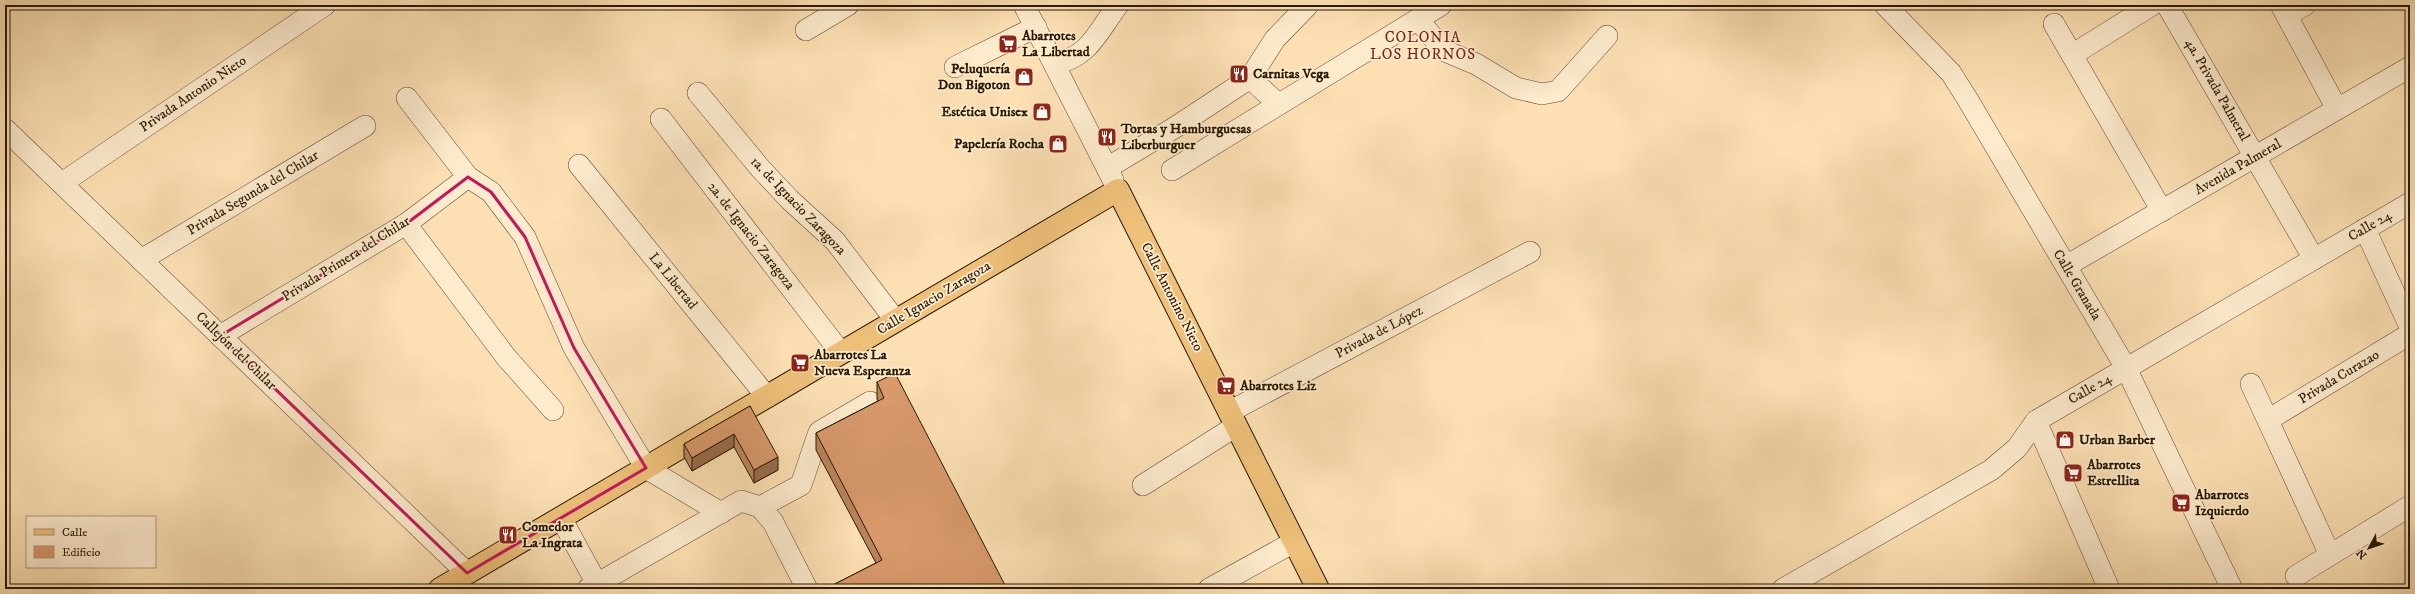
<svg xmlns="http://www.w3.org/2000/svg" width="2415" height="594" viewBox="0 0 2415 594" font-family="'IM FELL DW Pica',serif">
<rect width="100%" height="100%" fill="#fce0b3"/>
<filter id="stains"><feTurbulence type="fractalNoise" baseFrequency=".005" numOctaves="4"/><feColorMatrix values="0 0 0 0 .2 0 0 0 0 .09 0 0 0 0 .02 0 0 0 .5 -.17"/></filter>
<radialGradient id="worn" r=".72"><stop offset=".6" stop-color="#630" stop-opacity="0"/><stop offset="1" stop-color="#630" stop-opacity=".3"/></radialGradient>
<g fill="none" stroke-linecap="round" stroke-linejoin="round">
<g stroke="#5e4a2f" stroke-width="22">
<g id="minor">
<path d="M1024 5 1113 180"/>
<path d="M1885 5 1951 73 1968 100 2126 368 2232 589"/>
<path d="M2167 5 2314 259"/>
<path d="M2281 5 2337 109"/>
<path d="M2287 15 2305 5"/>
<path d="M1418 20 1445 51 1476 64 1516 88 1542 94 1558 91 1607 36"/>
<path d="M2054 24 2162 211"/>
<path d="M806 30 848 5"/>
<path d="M2072 55 2152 5"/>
<path d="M1054 64C1090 57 1098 31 1118 5"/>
<path d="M955 67 1036 27"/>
<path d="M1250 78 1278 104"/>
<path d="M698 93 760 168 790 200 835 241 896 321"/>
<path d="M407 98 468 177 491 192 525 237 574 348 646 468 721 513"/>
<path d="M661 119 841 353"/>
<path d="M5 129 467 573"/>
<path d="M579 165 767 397"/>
<path d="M1107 168 1174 128 1250 78 1275 39 1308 5"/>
<path d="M1172 170 1441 5"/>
<path d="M62 183 325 5"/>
<path d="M406 224 506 357 553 410"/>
<path d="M2365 229 2410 327"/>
<path d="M141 260 365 126"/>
<path d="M2066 266 2410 67"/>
<path d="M220 336 406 224 468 177"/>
<path d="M2251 384 2330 555"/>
<path d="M1229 412 1530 252"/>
<path d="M2268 420 2410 334"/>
<path d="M2036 421 2109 589"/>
<path d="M1143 485 1236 426"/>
<path d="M760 507 801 485 819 432 870 402"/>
<path d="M561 518 597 584"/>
<path d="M2296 576 2410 506"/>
<path d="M588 589 741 501 760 507 773 522 807 589"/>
<path d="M1209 589 1294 542"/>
<path d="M1783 589 1991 470 2017 448 2036 421 2410 203"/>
</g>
</g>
<g stroke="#291803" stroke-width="24">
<path id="major" d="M440 589 1118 190 1318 589"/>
</g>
<use href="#minor" stroke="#fdebce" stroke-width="21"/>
<use href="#major" stroke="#eec07a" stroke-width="22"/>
</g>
<g fill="#ba845c" stroke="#291803">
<path d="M877 382 1007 589H827V588L876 563 816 450V433L878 401 877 399Z"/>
<path d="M750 406 778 470 754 483 734 447 692 471 684 457V444Z"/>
</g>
<g fill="#976b4b" stroke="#291803">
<path d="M734 434V447L692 471V458Z"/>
<path d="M778 457V470L754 483V470Z"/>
</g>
<g fill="#d8996b" stroke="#291803">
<path d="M895 373 1007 589H828L827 588 882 560 816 433 884 398 877 382Z"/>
<path d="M750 406 778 457 754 470 734 434 692 458 684 444Z"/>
</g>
<path fill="none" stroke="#c2185b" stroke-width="3" stroke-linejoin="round" d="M468 177 491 192 525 237 574 348 646 468 467 573 220 336 406 224Z"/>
<defs>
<g id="supermarket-square" transform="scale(1)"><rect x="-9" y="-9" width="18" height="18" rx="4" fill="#8f2418" stroke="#fdebce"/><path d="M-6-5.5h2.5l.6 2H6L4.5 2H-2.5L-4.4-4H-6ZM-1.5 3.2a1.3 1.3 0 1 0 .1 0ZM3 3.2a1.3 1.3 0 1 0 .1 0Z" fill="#fff"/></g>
<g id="restaurant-square" transform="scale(1)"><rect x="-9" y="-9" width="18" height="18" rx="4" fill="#8f2418" stroke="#fdebce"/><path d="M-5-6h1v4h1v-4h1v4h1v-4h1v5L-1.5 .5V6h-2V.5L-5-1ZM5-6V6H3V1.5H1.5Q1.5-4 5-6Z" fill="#fff"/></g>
<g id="shop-square" transform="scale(1)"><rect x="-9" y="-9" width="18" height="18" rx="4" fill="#8f2418" stroke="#fdebce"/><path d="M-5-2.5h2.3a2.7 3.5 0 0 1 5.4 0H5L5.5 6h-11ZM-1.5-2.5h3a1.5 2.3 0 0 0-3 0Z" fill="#fff"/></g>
</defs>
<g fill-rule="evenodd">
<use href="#supermarket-square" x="1008" y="44"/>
<use href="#restaurant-square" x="1239" y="74"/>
<use href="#shop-square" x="1024" y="77"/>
<use href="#shop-square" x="1042" y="112"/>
<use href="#restaurant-square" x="1107" y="137"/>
<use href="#shop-square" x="1058" y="144"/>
<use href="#supermarket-square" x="800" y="363"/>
<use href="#supermarket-square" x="1226" y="386"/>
<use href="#shop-square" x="2065" y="440"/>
<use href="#supermarket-square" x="2073" y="473"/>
<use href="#supermarket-square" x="2181" y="503"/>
<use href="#restaurant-square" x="508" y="535"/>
</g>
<g text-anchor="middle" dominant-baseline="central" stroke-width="3.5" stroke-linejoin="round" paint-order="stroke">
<g font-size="14" font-weight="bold" fill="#291803" stroke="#fdebce" text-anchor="start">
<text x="1022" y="36">Abarrotes<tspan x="1022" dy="16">La Libertad</tspan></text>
<text x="1010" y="69" text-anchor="end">Peluquería<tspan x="1010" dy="16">Don Bigoton</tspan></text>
<text x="1253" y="74">Carnitas Vega</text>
<text x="1028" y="112" text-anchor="end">Estética Unisex</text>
<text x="1121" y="129">Tortas y Hamburguesas<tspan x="1121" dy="16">Liberburguer</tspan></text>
<text x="1044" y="144" text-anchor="end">Papelería Rocha</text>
<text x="814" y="355">Abarrotes La<tspan x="814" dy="16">Nueva Esperanza</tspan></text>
<text x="1240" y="386">Abarrotes Liz</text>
<text x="2079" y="440">Urban Barber</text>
<text x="2087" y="465">Abarrotes<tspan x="2087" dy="16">Estrellita</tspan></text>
<text x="2195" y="495">Abarrotes<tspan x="2195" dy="16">Izquierdo</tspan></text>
<text x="522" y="527">Comedor<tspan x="522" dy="16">La Ingrata</tspan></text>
</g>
<g font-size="14" fill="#291803" stroke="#fdebce">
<text transform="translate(2217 90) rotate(60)">4a. Privada Palmeral</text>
<text transform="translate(193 94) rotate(-34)">Privada Antonio Nieto</text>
<text transform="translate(2238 167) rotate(-30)">Avenida Palmeral</text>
<text transform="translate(253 193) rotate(-31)">Privada Segunda del Chilar</text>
<text transform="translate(798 206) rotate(46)">1a. de Ignacio Zaragoza</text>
<text transform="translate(2370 226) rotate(-30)">Calle 24</text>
<text transform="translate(751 236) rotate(52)">2a. de Ignacio Zaragoza</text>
<text transform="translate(346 259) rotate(-32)">Privada Primera del Chilar</text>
<text transform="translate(673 281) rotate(51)">La Libertad</text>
<text transform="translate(2077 285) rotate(59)">Calle Granada</text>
<text transform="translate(1172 297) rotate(63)">Calle Antonino Nieto</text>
<text transform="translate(934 298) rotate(-31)">Calle Ignacio Zaragoza</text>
<text transform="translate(1379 332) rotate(-28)">Privada de López</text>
<text transform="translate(236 351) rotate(44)">Callejón del Chilar</text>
<text transform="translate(2339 377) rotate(-31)">Privada Curazao</text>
<text transform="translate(2090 389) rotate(-30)">Calle 24</text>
</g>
<g font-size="15" letter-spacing="1" fill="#7a1f14" stroke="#fdebce">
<text x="1423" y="37">COLONIA<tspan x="1423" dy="17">LOS HORNOS</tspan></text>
</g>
</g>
<rect width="2415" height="594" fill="none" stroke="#fce0b3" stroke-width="20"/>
<rect x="6" y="6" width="2403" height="582" fill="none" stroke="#291803" stroke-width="2"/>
<rect x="10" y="10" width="2395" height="574" fill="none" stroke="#291803"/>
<rect x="26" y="516" width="130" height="52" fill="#fdebce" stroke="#a8977d"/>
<rect x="34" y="529" width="20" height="6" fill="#eec07a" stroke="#a8977d"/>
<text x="62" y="536" font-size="12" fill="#291803">Calle</text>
<rect x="34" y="546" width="20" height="12" fill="#d8996b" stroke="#a8977d"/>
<text x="62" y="556" font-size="12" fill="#291803">Edificio</text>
<g transform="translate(2369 548) rotate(230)" stroke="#fdebce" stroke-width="3" paint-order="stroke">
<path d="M0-3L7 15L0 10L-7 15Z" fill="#291803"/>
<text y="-6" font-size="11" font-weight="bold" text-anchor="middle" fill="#291803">N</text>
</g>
<rect width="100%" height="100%" filter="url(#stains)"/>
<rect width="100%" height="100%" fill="url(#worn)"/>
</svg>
